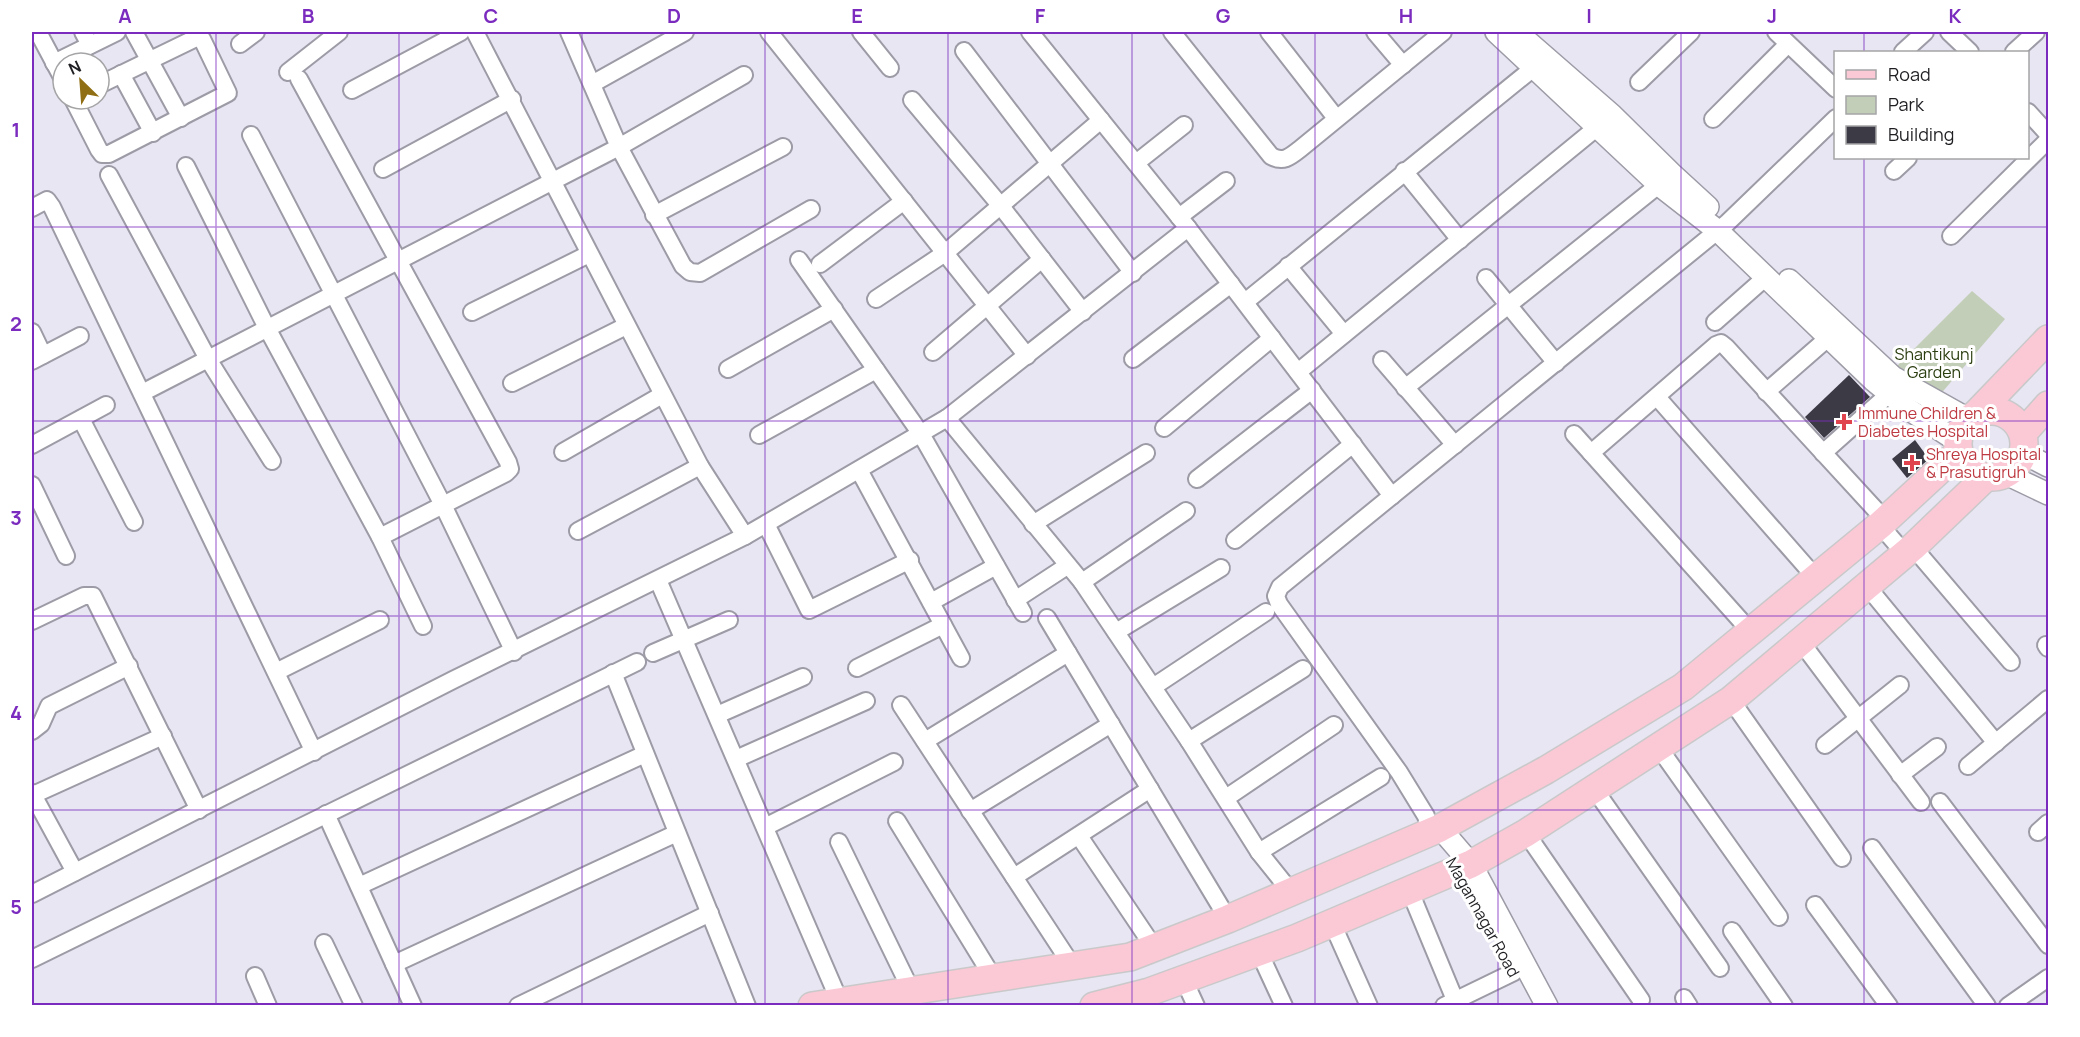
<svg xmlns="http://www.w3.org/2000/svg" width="2080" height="1037" viewBox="0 0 2080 1037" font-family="Manrope,sans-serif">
<rect width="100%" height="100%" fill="#e7e6f2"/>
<path fill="#c3ceb8" d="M1972 291 2005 319 1938 397 1896 367Z"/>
<g fill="#3c3b45">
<path d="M1849 375 1870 397 1824 438 1805 417Z"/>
<path d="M1915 440 1929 459 1907 478 1892 459Z"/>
</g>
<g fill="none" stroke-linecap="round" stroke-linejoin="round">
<g stroke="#9c9ba6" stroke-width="20">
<g id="minor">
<path d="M38 32 63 79"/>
<path d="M83 32 90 45"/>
<path d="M134 32 181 118"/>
<path d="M569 32 619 147 683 266 690 272 700 273 811 209"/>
<path d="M769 32 1027 356"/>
<path d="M861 32 890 68"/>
<path d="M1030 32 1188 228 1392 496"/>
<path d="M1172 32 1271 156C1283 163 1290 157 1300 149L1443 32"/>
<path d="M1269 32 1336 118"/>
<path d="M1375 32 1403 65"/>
<path d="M1776 32 1836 89"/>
<path d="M1949 32 1970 52"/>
<path d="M240 44 256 32"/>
<path d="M964 51 1133 273"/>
<path d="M1903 52 1925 32"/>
<path d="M2014 52 2036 32"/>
<path d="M54 63 117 32"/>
<path d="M288 72 339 32"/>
<path d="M121 74 153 133"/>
<path d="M299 79 508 462 510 469 506 473 380 537"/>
<path d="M1639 82 1691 32"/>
<path d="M592 84 685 32"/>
<path d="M352 90 461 32"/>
<path d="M73 99 99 150 102 154H109L228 93 202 39 198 37 99 85"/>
<path d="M912 100 1000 205 1083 312"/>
<path d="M2028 112 2048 134"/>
<path d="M1713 119 1788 44"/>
<path d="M251 135 443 505 514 652"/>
<path d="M1136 163 1184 125"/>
<path d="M186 166 267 328 380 537 423 626"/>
<path d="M383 169 512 99"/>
<path d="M1404 171 1460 240"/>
<path d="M1894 171 1908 158"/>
<path d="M109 175 208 359 272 461"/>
<path d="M32 208 47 200 52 207 314 752"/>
<path d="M654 215 783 147"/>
<path d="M1179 217 1226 181"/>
<path d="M1951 236 2048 140"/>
<path d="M799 260 921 434 1023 613"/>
<path d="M820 264 904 201"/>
<path d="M1288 266 1344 334"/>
<path d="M1486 278 1556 363"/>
<path d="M876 299 945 253 1101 120"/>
<path d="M1245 302 1542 61"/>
<path d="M472 312 589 254"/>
<path d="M1715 322 1766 277"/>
<path d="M32 332 43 355"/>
<path d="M933 352 1042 259"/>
<path d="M1133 359 1231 284"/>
<path d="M1382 360 1455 445"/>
<path d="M32 361 80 336"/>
<path d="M728 369 834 309"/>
<path d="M1298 372 1606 120"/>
<path d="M512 383 626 326"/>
<path d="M1405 388 1666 179"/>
<path d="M1766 392 1828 338"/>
<path d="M142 393 619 147 744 75"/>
<path d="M1657 397 1816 578"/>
<path d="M947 418 1082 582 1189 741 1259 852 1291 892"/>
<path d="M81 419 134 522"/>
<path d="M1164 428 1272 338"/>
<path d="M1574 434 1591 453"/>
<path d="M759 435 876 370"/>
<path d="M32 445 106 405"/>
<path d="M563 452 662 395"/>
<path d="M1823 453 1889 394"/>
<path d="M859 470 961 658"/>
<path d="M1197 479 1312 390"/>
<path d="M32 485 66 556"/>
<path d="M766 524 809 610 910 560"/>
<path d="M1033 524 1146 453"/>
<path d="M1880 525 1905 554"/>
<path d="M578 531 700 466"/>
<path d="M745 536 947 418 1188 228"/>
<path d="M1235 540 1353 444"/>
<path d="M1913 547 2011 662"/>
<path d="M658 580 839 1000"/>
<path d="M1082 582 1186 511"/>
<path d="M1866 585 1996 743"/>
<path d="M1015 600 1067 566"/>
<path d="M931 602 996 566"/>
<path d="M1047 618 1228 919"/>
<path d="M32 621 84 596H93L199 810"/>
<path d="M1116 632 1221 568"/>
<path d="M1751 632 1591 453 1716 345 1721 343 1726 347 1885 520"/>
<path d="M1801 642 1921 802"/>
<path d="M2046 645 2048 648"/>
<path d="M653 653 729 620"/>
<path d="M857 668 943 625"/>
<path d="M276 672 380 620"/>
<path d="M613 673 747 1006"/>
<path d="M1153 687 1266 612"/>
<path d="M1731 700 1842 858"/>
<path d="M901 705 1073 967"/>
<path d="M717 715 803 677"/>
<path d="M32 731 41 724 49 706 129 666"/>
<path d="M925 741 1068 653"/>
<path d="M1189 741 1303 669"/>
<path d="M1825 745 1900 685"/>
<path d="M1659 748 1779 917"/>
<path d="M736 759 866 701"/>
<path d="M1968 766 2048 699"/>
<path d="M1900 775 1937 747"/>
<path d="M1595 790 1720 968"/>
<path d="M32 793 75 872"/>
<path d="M33 795 163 736"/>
<path d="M1226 798 1334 725"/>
<path d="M1940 802 2048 945"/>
<path d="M970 811 1111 724"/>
<path d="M326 814 413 1006"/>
<path d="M897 821 994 979"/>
<path d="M765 827 894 762"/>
<path d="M1430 831 1426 816 1399 772 1279 604 1276 596 1280 587 1727 223 1836 118"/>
<path d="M2038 832 2048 823"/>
<path d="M1526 833 1641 1000"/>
<path d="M1079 836 1155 949"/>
<path d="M839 842 911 990"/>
<path d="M1872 848 1987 1006"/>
<path d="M1259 852 1381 777"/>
<path d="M1014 877 1150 789"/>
<path d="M359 886 645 754"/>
<path d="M1409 889 1455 1000"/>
<path d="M32 894 453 680 745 536 700 466 475 32"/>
<path d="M1815 905 1889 1006"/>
<path d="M1332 923 1369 1006"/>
<path d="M1732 931 1784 1006"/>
<path d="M324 943 354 1006"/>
<path d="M1259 952 1284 1006"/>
<path d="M32 959 637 662"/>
<path d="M394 964 677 833"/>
<path d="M255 976 268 1006"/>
<path d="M1184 980 1196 1006"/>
<path d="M1684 998 1689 1006"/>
<path d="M518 1006 710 913"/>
<path d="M1444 1006 1514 972"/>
<path d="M2008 1006 2048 978"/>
</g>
</g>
<g stroke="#9c9ba6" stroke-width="24">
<g id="tertiary">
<path d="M1496 32 1659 185 1718 231 1874 381 1908 409 1957 441"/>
<path d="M1519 34 1612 115 1672 174 1708 207"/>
<path d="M1789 280 1893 377 1968 419"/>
<path d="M2023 453 2048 466"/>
<path d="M2006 474 2048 494"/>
<path d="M1440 828 1471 864 1547 1006"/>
</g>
</g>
<g stroke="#c9c9ca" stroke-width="30">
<g id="primary">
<circle cx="1991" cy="444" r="33"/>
<path d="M1976 414 2048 339"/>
<path d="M2023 433 2048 405"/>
<path d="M812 1006 1130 957 1228 919 1440 828 1546 770 1683 687 1880 525 1959 452"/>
<path d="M1094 1006 1149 992 1297 938 1471 864 1526 833 1731 700 1913 547 1986 477"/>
</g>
</g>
<use href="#minor" stroke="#fff" stroke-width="16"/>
<use href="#tertiary" stroke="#fff" stroke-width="21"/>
<use href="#primary" stroke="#fbc8d6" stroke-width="27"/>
</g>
<path fill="none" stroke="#7b2cbf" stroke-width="1.5" stroke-opacity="0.55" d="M216 32V1006M399 32V1006M582 32V1006M765 32V1006M948 32V1006M1132 32V1006M1315 32V1006M1498 32V1006M1681 32V1006M1864 32V52M1864 158V1006M32 227H2048M32 421H2048M32 616H2048M32 810H2048"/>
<g fill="#e0444e" stroke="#fff" stroke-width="2">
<path d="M1841 413h6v6h6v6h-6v6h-6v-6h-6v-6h6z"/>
<path d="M1909 454h6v6h6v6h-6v6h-6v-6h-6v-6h6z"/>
</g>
<g text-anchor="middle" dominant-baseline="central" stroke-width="6" stroke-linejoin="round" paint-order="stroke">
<g font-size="16" fill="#2b3e10" stroke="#fff">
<text x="1934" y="354">Shantikunj<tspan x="1934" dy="18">Garden</tspan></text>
</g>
<g font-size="16" fill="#be3a42" stroke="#fff" text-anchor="start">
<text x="1858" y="413">Immune Children &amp;<tspan x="1858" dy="18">Diabetes Hospital</tspan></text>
<text x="1926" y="454">Shreya Hospital<tspan x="1926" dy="18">&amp; Prasutigruh</tspan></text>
</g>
<g font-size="16" fill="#1f1f23" stroke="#fff">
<text transform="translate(1483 917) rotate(61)">Magannagar Road</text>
</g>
</g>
<rect width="2080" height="1037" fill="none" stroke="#ffffff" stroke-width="66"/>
<rect x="1834" y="51" width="195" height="108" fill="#ffffff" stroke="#a5a5a7" stroke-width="1.5"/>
<rect x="1846" y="70" width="30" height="9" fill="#fbc8d6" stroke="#a5a5a7" stroke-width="1.5"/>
<text x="1888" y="81" font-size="18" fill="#1f1f23">Road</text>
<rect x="1846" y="96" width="30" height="18" fill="#c3ceb8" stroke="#a5a5a7" stroke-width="1.5"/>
<text x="1888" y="111" font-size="18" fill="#1f1f23">Park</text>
<rect x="1846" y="126" width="30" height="18" fill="#3c3b45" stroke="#a5a5a7" stroke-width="1.5"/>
<text x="1888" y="141" font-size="18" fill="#1f1f23">Building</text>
<g transform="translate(81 81) rotate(335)"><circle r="28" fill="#ffffff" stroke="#a5a5a7" stroke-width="1.5"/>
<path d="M0-4.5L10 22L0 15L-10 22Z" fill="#906f14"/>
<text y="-9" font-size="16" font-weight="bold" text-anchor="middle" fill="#1f1f23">N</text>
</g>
<rect x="33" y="33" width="2014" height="971" fill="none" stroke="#7b2cbf" stroke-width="2"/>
<g font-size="20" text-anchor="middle" font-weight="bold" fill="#7b2cbf">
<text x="125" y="23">A</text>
<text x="308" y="23">B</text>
<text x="491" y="23">C</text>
<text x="674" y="23">D</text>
<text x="857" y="23">E</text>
<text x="1040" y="23">F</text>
<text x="1223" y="23">G</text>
<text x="1406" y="23">H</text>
<text x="1589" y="23">I</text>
<text x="1772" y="23">J</text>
<text x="1955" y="23">K</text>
<text x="16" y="137">1</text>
<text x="16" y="331">2</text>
<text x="16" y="525">3</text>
<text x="16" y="720">4</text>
<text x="16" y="914">5</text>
</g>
</svg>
